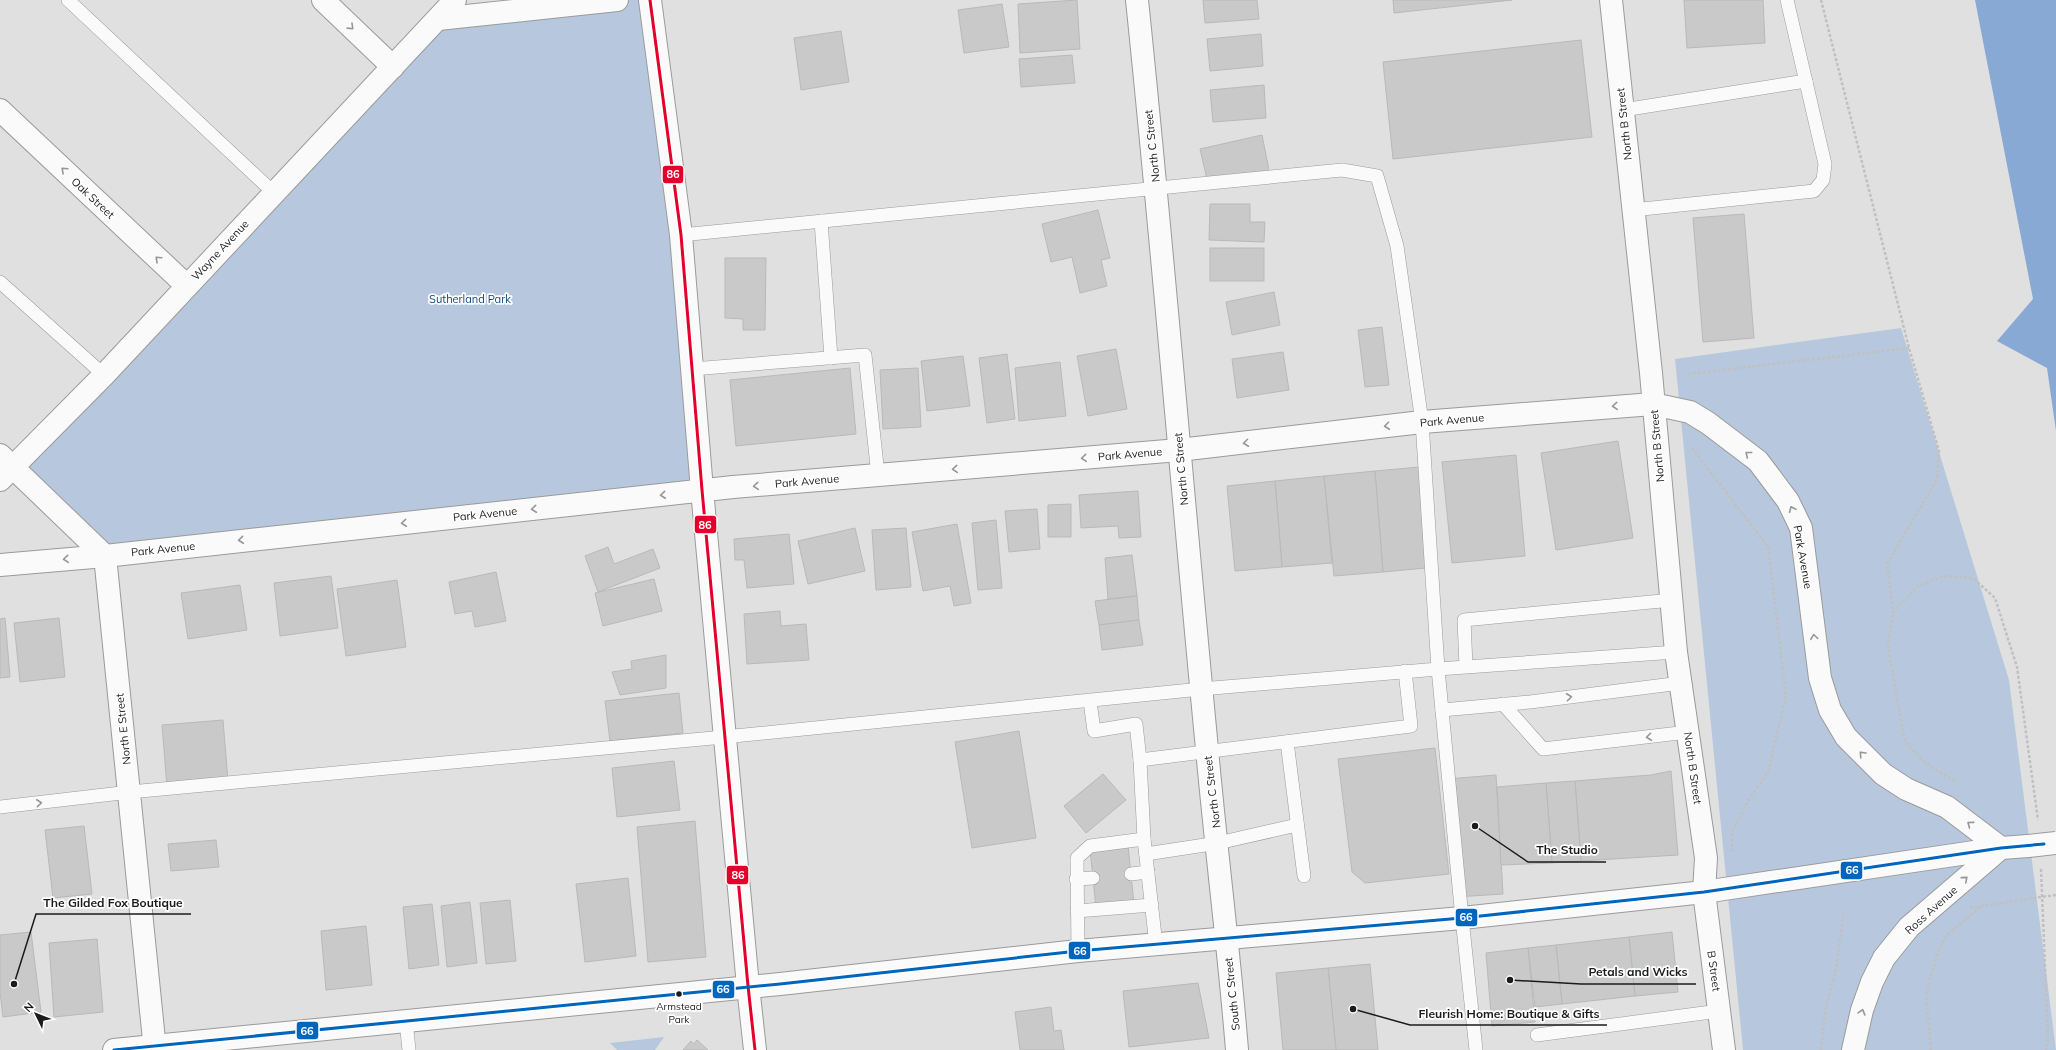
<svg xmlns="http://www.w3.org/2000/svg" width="2056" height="1050" viewBox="0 0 2056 1050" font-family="Mulish,sans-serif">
<rect width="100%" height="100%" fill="#e0e0e0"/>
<g fill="#b7c8de">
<path d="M617 0H650L702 490 105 556 13 467 438 19Z"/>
<path d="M1901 328 2009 680 2056 1050H1743L1675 359Z"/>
<path d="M664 1037 655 1050H617L610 1043Z"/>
</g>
<path fill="#88a9d3" d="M1975 0H2056V431L2047 368 1997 341 2033 299Z"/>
<g fill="#c9c9c9" stroke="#b9b9b9">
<path d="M1077 0 1080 49 1020 53 1018 4Z"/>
<path d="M1203 0H1257L1259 19 1205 23Z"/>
<path d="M1393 0H1512L1394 13Z"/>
<path d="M1684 0H1763L1765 43 1687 48Z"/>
<path d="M1002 4 1009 47 964 53 958 10Z"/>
<path d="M841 31 849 82 801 90 794 38Z"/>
<path d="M1261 34 1263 66 1210 71 1207 39Z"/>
<path d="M1581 40 1592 137 1393 159 1383 62Z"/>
<path d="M1072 55 1075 83 1021 87 1019 59Z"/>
<path d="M1264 85 1266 118 1213 122 1210 90Z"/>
<path d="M1262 135 1270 175 1209 188 1200 149Z"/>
<path d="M1210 204H1250V222H1265L1264 242 1209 240Z"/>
<path d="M1098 210 1110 258 1101 260 1107 286 1080 293 1072 257 1051 262 1042 224Z"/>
<path d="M1744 214 1754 338 1703 342 1693 218Z"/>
<rect x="1210" y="248" width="54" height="33"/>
<path d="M725 258H766L765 330H743V319L725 318Z"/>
<path d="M1274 292 1280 325 1232 335 1226 302Z"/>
<path d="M1382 327 1389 385 1365 387 1358 330Z"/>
<path d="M1116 349 1127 409 1088 416 1077 356Z"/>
<path d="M1283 352 1289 390 1237 398 1232 359Z"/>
<path d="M1007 354 1015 419 987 423 979 358Z"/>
<path d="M963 356 970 406 927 411 921 361Z"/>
<path d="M1060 362 1066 416 1019 421 1015 368Z"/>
<path d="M850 368 856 434 736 446 730 380Z"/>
<path d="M918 368 921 427 883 429 880 370Z"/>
<path d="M1618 441 1633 538 1556 550 1541 453Z"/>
<path d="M1516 455 1525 556 1452 563 1442 462Z"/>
<path d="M1419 467 1426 568 1383 572 1375 471Z"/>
<path d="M1375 471 1383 572 1334 576 1324 476Z"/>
<path d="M1324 476 1332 563 1282 567 1275 481Z"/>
<path d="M1275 481 1282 567 1235 571 1227 486Z"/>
<path d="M1138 491 1141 537 1119 538 1118 526 1081 528 1079 495Z"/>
<path d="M1071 504V537H1048V505Z"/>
<path d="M1037 509 1040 549 1009 552 1005 511Z"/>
<path d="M996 520 1002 588 978 590 972 523Z"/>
<path d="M957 524 971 603 954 606 950 586 923 591 912 532Z"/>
<path d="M855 528 865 571 808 584 798 541Z"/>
<path d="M906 528 911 587 876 590 872 530Z"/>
<path d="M789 534 794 584 747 588 744 560H735L734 539Z"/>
<path d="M608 547 614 564 653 549 660 568 598 592 585 556Z"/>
<path d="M1132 555 1137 596 1108 599 1105 558Z"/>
<path d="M496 572 506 621 475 627 472 611 455 614 449 582Z"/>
<path d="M331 576 338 628 280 636 274 583Z"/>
<path d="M654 579 662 611 603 626 595 593Z"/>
<path d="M397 580 406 647 346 656 337 589Z"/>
<path d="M240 585 247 630 188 639 181 593Z"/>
<path d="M1137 596 1139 620 1099 625 1095 601Z"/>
<path d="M780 611 781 626 806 624 809 660 747 664 744 614Z"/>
<path d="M5 618 10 677 0 678V619Z"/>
<path d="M59 618 65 677 20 682 14 623Z"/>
<path d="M1139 620 1143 645 1102 650 1099 625Z"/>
<path d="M666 655V688L620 695 612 672 632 669 631 661Z"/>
<path d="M679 693 683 733 610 741 605 701Z"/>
<path d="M223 720 228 781 167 787 162 725Z"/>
<path d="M1019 731 1036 838 972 848 955 742Z"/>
<path d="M1435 748 1449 874 1365 883 1352 872 1338 759Z"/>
<path d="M674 761 680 810 617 817 612 768Z"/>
<path d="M1671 771 1678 855 1581 861 1575 781 1651 775Z"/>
<path d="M1103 774 1126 800 1086 833 1064 806Z"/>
<path d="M1496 775 1503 894 1455 897 1447 779Z"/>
<path d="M1575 781 1581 861 1552 863 1546 783Z"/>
<path d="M1546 783 1552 863 1501 865 1497 787Z"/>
<path d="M695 821 706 957 648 962 637 827Z"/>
<path d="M84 826 92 894 53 898 45 830Z"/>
<path d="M216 840 219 867 171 871 168 844Z"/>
<path d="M1128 845 1134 904 1096 908 1090 849Z"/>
<path d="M628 878 636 956 585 962 576 884Z"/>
<path d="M510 900 516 961 486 964 480 903Z"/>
<path d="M470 902 477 963 447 967 441 906Z"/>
<path d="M432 904 439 965 409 969 403 907Z"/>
<path d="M366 926 372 985 326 990 321 931Z"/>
<path d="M31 932 41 1012 3 1017 0 992V935Z"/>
<path d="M1672 932 1678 992 1635 996 1629 937Z"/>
<path d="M1629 937 1635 996 1562 1004 1556 945Z"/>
<path d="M97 939 103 1012 54 1017 49 943Z"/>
<path d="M1556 945 1562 1004 1535 1007 1528 948Z"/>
<path d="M1528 948 1535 1022 1492 1026 1486 953Z"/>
<path d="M1370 964 1378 1050H1336L1328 968Z"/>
<path d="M1328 968 1336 1050H1283L1276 973Z"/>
<path d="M1198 983 1209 1038 1129 1047 1123 991Z"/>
<path d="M1051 1007 1054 1031 1061 1030 1064 1050H1020L1015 1012Z"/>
<path d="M697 1040 708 1050H683L691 1041 694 1044Z"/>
</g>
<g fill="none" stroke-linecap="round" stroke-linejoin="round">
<g stroke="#9a9a9a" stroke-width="14">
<g id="lane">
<path d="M68 0 273 192"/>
<path d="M1623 110 1806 81"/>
<path d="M1633 210 1814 191 1823 180 1825 164 1787 0"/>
<path d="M821 221 831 358"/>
<path d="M681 235 1342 170 1377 176 1397 246 1422 422 1438 669 1462 918 1476 1050"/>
<path d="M0 282 104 375"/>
<path d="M692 369 865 355 878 475"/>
<path d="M1466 666 1464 620 1672 600"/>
<path d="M1090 701 1094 731 1136 724 1140 760 1144 839"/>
<path d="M1503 704 1543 749 1688 732"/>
<path d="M1442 710 1530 702 1681 683"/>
<path d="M1287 742 1304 876"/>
<path d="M1140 760 1411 726 1405 671"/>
<path d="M0 807 130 792 724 737 1201 689 1438 669 1676 652"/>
<path d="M1146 854 1218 843 1297 825"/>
<path d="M1131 874 1148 872"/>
<path d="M1076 879 1093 878"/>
<path d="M1077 911 1152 905"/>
<path d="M1078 951 1077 858 1090 846 1144 839 1156 945"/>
<path d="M406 1021 409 1050"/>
<path d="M1537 1035 1719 1011"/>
</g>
</g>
<g stroke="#9a9a9a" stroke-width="24">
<g id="street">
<path d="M323 0 393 67"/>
<path d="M650 0 681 235 702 490 748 986 755 1050"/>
<path d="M1137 0C1163 250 1183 500 1207 749 1216 850 1229 950 1237 1050"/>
<path d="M438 19 617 0"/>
<path d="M0 110 187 286"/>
<path d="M0 455 105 556 155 1050"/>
<path d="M0 480 104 375 455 0"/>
</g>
</g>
<g stroke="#9a9a9a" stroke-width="24">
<g id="secondary">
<path d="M1611 0 1651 373 1676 652 1706 858 1704 892 1724 1050"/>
<path d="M0 565 105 556 733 487 1179 450 1422 422 1653 404 1690 412 1708 423 1758 461 1788 501 1801 528 1820 678 1830 710 1846 737 1883 774 1906 789 1947 807 2001 848 1909 927 1884 958 1872 982 1862 1010 1853 1050"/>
</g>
</g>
<g stroke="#9a9a9a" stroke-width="24">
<path id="primary" d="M114 1050 780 984 1078 951 1462 918 1704 892 2001 848 2028 846"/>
</g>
<g stroke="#c0c0c1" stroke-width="2.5" stroke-dasharray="3 2" stroke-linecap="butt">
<path d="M1821 0 1909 348 1939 451 1937 479 1887 564 1893 611"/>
<path d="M1688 374 1909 348"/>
<path d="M1692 448 1768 547 1786 696 1768 772 1748 801 1734 828 1732 832V852"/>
<path d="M1955 781 1925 763 1905 742 1888 646 1893 612 1917 587 1942 576 1973 578 1995 598 2017 667 2038 820"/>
<path d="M2041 869 2048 1040 2046 1050"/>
<path d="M1970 908 2033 898"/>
<path d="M1821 1050 1825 1012 1836 969 1844 911"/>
<path d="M1931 1050 1926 995 1938 951 1946 936 1984 904"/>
</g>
<use href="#lane" stroke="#fafafa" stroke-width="13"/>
<use href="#street" stroke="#fafafa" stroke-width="22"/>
<use href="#secondary" stroke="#fafafa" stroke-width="22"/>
<use href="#primary" stroke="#fafafa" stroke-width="22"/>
<g stroke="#9a9a9a" stroke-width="24" stroke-linecap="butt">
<path id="primary-bridge" d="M2028 846 2056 843"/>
</g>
<path stroke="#c0c0c1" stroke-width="2.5" stroke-dasharray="3 2" stroke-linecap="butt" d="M2033 898 2056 895"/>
<use href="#primary-bridge" stroke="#fafafa" stroke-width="22"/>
<g stroke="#fff" stroke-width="6">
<path id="bus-1" d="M650 0 681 235 702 490 748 986 755 1050"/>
</g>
<g stroke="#fff" stroke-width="6">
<path id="bus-2" d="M114 1050 780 984 1078 951 1462 918 1704 892 2001 848 2044 844"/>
</g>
<use href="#bus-1" stroke="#e4002b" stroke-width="3"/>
<use href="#bus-2" stroke="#0065bd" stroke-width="3"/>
</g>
<defs><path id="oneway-chevron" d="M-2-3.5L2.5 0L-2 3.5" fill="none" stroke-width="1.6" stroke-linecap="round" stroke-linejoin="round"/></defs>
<g stroke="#959696">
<use href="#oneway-chevron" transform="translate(351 27) rotate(44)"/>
<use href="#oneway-chevron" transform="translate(64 170) rotate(-137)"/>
<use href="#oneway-chevron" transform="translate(158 259) rotate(-137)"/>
<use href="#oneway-chevron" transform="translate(1615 406) rotate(175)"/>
<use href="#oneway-chevron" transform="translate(1387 426) rotate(173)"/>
<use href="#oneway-chevron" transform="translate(1246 443) rotate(173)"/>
<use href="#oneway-chevron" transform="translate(1748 454) rotate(-141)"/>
<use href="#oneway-chevron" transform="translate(1084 458) rotate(175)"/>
<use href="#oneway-chevron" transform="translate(955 469) rotate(175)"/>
<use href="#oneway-chevron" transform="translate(756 486) rotate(175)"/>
<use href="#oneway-chevron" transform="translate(663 495) rotate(174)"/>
<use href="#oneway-chevron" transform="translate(534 509) rotate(174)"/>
<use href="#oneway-chevron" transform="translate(1792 509) rotate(-114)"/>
<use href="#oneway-chevron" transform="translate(404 523) rotate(174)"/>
<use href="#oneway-chevron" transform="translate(241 540) rotate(174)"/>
<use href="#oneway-chevron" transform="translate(66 559) rotate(175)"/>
<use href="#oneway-chevron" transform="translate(1814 637) rotate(-98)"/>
<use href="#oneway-chevron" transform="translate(1569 697) rotate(-7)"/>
<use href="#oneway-chevron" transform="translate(1649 737) rotate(173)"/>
<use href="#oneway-chevron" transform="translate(1862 754) rotate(-133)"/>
<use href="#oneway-chevron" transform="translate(39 803) rotate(-6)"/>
<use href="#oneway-chevron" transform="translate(1970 824) rotate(-143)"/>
<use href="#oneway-chevron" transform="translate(1965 879) rotate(-41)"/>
<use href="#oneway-chevron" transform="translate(1862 1012) rotate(-74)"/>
</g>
<circle fill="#1a1b1b" stroke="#fff" stroke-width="1.5" cx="679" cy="994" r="3.5"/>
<g text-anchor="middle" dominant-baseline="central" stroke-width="3.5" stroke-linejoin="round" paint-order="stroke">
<g font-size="10" fill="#1a1b1b" stroke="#fff">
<text x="679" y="1006">Armstead<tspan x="679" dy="13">Park</tspan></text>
</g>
<g font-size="11" fill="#1a1b1b" stroke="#fff">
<text transform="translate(1624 124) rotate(-96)">North B Street</text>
<text transform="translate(1152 146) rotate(-96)">North C Street</text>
<text transform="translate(93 198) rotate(43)">Oak Street</text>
<text transform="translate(220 250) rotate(-47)">Wayne Avenue</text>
<text transform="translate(1452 420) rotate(-5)">Park Avenue</text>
<text transform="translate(1657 446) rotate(-95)">North B Street</text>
<text transform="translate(1130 454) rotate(-5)">Park Avenue</text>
<text transform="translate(1181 469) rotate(-95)">North C Street</text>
<text transform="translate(807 481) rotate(-5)">Park Avenue</text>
<text transform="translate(485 514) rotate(-6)">Park Avenue</text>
<text transform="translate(163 549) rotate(-6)">Park Avenue</text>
<text transform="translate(1803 557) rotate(80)">Park Avenue</text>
<text transform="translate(123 729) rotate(-96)">North E Street</text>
<text transform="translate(1693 768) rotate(82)">North B Street</text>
<text transform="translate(1212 792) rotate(-97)">North C Street</text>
<text transform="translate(1931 910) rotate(-42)">Ross Avenue</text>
<text transform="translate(1714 971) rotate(82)">B Street</text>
<text transform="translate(1232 994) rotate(-96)">South C Street</text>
</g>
<g font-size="11" fill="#14457c" stroke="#fff">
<text x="470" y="299">Sutherland Park</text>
</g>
</g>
<path fill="none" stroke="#1a1b1b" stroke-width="1.5" d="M1475 826L1528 862H1606M14 984L36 914H191M1510 980L1581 984H1696M1353 1009L1410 1025H1607"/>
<g fill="#1a1b1b" stroke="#fff" stroke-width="1.5">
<circle cx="1475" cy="826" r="4"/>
<circle cx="14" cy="984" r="4"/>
<circle cx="1510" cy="980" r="4"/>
<circle cx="1353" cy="1009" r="4"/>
</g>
<g font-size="12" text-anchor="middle" font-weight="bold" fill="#1a1b1b" stroke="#fff" stroke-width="3.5" stroke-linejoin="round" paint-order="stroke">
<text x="1567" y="854">The Studio</text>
<text x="113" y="907">The Gilded Fox Boutique</text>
<text x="1638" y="976">Petals and Wicks</text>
<text x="1509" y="1018">Fleurish Home: Boutique &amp; Gifts</text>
</g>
<g stroke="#fff" stroke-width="1.5">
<rect x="662" y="165" width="22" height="19" rx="4" fill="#e4002b"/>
<rect x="694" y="515" width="23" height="19" rx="4" fill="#e4002b"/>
<rect x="1840" y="861" width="23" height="19" rx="4" fill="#0065bd"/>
<rect x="726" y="865" width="23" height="20" rx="4" fill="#e4002b"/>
<rect x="1455" y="908" width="23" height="19" rx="4" fill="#0065bd"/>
<rect x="1068" y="941" width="23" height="19" rx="4" fill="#0065bd"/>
<rect x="712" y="980" width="23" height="19" rx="4" fill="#0065bd"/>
<rect x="296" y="1021" width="23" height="19" rx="4" fill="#0065bd"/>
</g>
<g font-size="11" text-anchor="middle" font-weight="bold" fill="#fff">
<text x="673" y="178">86</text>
<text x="705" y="529">86</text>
<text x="1852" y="874">66</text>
<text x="738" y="879">86</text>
<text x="1466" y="921">66</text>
<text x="1080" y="955">66</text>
<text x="723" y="993">66</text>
<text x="307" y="1035">66</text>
</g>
<g transform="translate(36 1014) rotate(313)" stroke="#ffffff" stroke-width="3" paint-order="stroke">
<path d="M0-3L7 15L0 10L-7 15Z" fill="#1a1b1b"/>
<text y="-6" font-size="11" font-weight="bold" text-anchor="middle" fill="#1a1b1b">N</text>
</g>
</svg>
